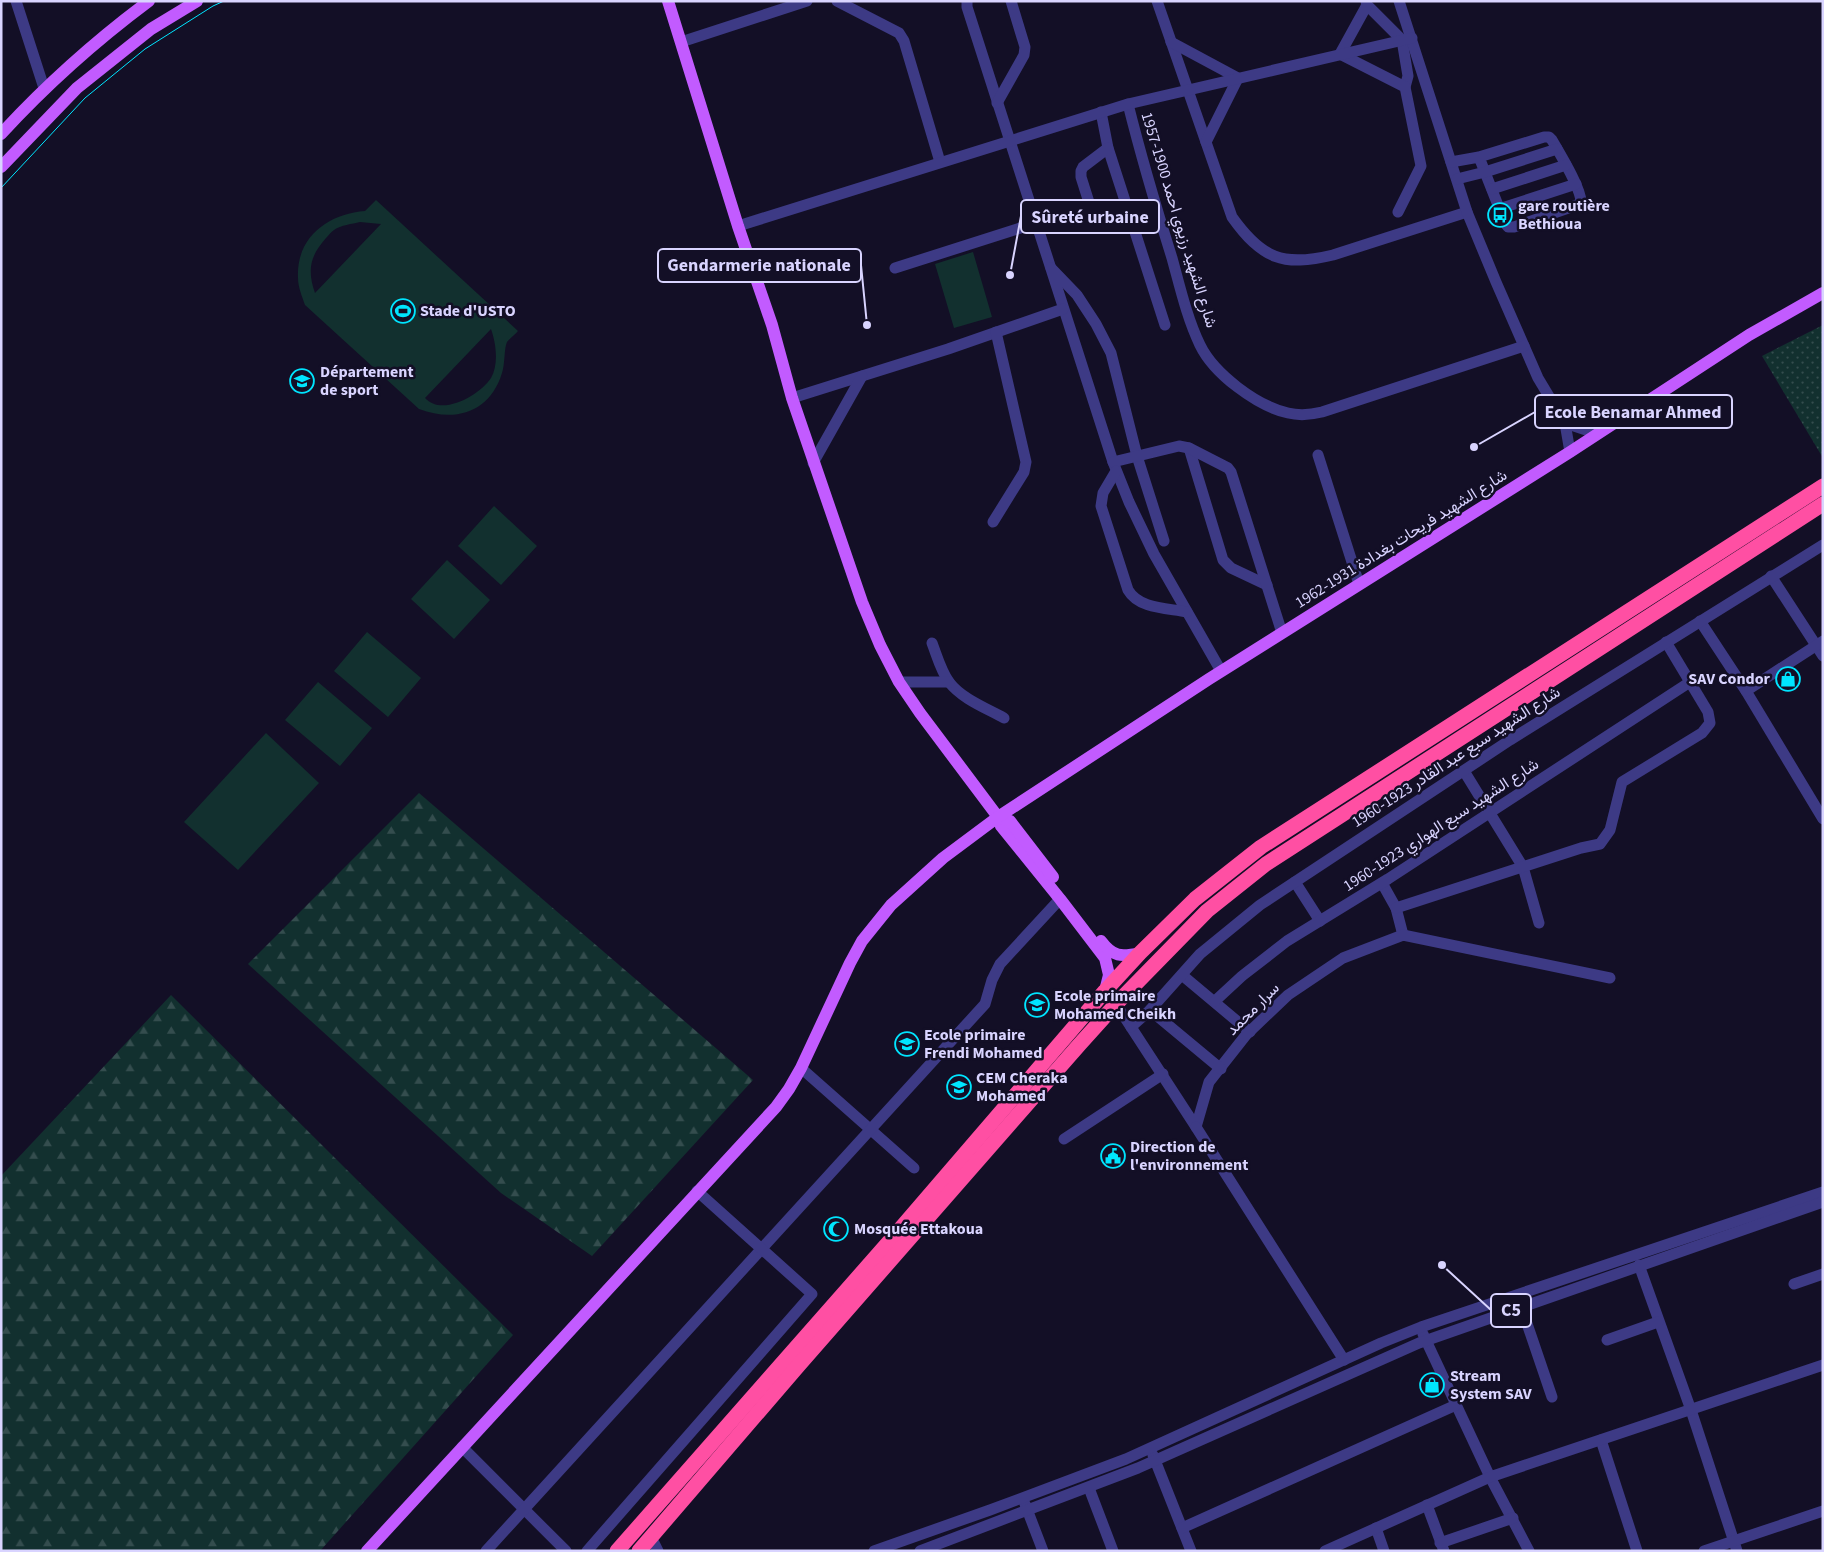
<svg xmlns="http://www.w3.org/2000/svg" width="1824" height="1552" viewBox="0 0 1824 1552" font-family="'Source Sans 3',Vazirmatn,sans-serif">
<defs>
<pattern id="forest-firs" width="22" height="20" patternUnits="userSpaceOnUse" patternTransform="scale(1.25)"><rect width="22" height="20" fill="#12302f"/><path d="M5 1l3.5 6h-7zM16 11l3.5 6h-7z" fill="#344d4e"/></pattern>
<pattern id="park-dots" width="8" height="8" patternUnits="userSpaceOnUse" patternTransform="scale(1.25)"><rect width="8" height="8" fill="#12302f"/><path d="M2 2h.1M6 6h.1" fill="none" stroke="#344d4e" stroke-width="1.8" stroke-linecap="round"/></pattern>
</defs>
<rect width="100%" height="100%" fill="#130f26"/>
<g fill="#12302f" fill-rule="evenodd">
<path d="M376 200 518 331C515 335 509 339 507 342 504 348 505 364 502 373 490 412 456 423 419 409L305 305C302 296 298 287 298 278 296 237 328 214 365 211ZM360 222 381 224 315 293C307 270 310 256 326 238 328 236 331 232 334 230 341 225 352 224 360 222ZM491 329C496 343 499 364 491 378 480 395 442 417 425 398Z"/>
<path d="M973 252 992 317 954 328 935 264Z"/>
<path d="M494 506 537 546 501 585 458 546Z"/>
<path d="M447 560 490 600 454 639 411 599Z"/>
<path d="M367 632 421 678 388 717 334 671Z"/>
<path d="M318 682 372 728 340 766 285 720Z"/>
<path d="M266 733 319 783 238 870 184 822Z"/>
</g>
<g fill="url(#forest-firs)">
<path d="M419 793 753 1080 592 1256 501 1193 248 964Z"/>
<path d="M171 995 513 1335 320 1551H1V1176Z"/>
</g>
<path fill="url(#park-dots)" d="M1823 325V458L1762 356Z"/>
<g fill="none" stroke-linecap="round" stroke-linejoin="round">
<g stroke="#3d3a85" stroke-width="11">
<path d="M16 1 44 88"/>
<path d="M837 1 899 33 904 41 940 162"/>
<path d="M967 1V7L1113 462 1129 502 1154 554 1221 671"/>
<path d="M1157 1 1232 217C1262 259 1283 267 1333 255L1467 212"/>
<path d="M1366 1 1367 5 1402 40 1408 76 1405 87"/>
<path d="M1399 1 1467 212 1496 282 1538 378 1565 423 1570 452"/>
<path d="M1367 5 1340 54 1405 87 1421 166 1398 212"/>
<path d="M681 42 807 1"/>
<path d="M1171 42 1238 78 1206 142"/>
<path d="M997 103 1024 55 1025 47 1011 1"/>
<path d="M1128 104C1141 156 1156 207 1172 258 1180 287 1187 318 1200 345 1214 374 1257 406 1288 413 1300 416 1310 415 1322 412L1524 346"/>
<path d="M1101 112 1108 148 1165 325"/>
<path d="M1108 148 1083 167 1081 171V177L1093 215 1096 218H1100L1127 210"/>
<path d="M1451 162 1479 157 1544 137H1549L1552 140C1560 154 1581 188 1581 202L1577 205 1514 227H1508L1505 223 1479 157"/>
<path d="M1457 179 1485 172 1557 149"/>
<path d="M1492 189 1566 165"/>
<path d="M1499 209 1576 184"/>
<path d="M738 226 1128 104 1412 38"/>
<path d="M895 268 1036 223"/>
<path d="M1051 268 1077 295 1096 324 1111 353 1137 456 1164 541"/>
<path d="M792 398 948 349 1063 309"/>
<path d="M1565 423 1586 430 1600 432"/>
<path d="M1189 448 1223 560 1231 568 1267 585"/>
<path d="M1318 455 1359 584"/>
<path d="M1113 462 1179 446 1189 448 1228 468 1231 472 1282 633"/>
<path d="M813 463 862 376"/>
<path d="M1116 471 1103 493 1101 506 1128 590C1139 609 1167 608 1187 612"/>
<path d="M993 522 1024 472 1026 462 996 332"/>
<path d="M1771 576 1823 656"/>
<path d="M1700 621 1746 691 1823 819"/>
<path d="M932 643C937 656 941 671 949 682 962 699 986 708 1004 718"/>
<path d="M899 682H949"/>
<path d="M1746 691 1823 641"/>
<path d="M1464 771 1523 867 1539 923"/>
<path d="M1295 882 1320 921"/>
<path d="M1382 883 1396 908 1403 935"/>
<path d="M1396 908 1581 848 1600 844 1610 830 1622 782 1702 733 1710 723 1708 712 1666 642"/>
<path d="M1182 975 1250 1032"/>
<path d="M1215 1001 1242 976 1287 941 1388 879 1690 682"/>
<path d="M1116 1004 1196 1127 1209 1082 1246 1035 1288 995 1343 958 1403 935 1610 978"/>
<path d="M1150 1010 1221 1069"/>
<path d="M1131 1027 1150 1010 1200 954 1260 905 1510 740 1823 545"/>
<path d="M801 1068 914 1168"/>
<path d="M1196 1127 1344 1360"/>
<path d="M1064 1139 1163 1074"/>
<path d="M1639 1265 1691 1410 1737 1551"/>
<path d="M1794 1284 1823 1274"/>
<path d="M1521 1306 1552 1397"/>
<path d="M1423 1334 1490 1477 1529 1551"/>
<path d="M1607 1340 1658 1322"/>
<path d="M1601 1440 1637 1551"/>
<path d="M462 1447 566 1551"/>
<path d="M1153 1455 1191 1551"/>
<path d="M1089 1488 1113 1551"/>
<path d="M1025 1504 1043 1551"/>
<path d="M1427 1505 1444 1551"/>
<path d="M1182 1528 1456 1405"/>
<path d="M1376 1528 1384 1551"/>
<path d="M651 1537 658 1551"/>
<path d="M1440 1543 1513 1518"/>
<path d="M486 1551 985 1004 992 980 1000 964 1060 899"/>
<path d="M587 1551 812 1294 697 1191"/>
<path d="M874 1551 990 1510 1126 1459 1381 1343 1421 1327 1823 1192"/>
<path d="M920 1551 1138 1468 1419 1343 1823 1202"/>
<path d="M1325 1551 1490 1477 1823 1365"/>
<path d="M1704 1551 1823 1511"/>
</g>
<g stroke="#c25bff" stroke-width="12">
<path d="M668 1 738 226 772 325 792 398 862 602 880 645 899 682 920 713 998 817 1001 826 1060 899 1105 958 1109 975 1105 991"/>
<path d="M1 134C47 84 94 42 149 1"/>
<path d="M1 167 77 88 151 29 197 1"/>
<path d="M998 817 1010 821 1053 877"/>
<path d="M1101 941C1113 957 1121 957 1140 953"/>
<path d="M367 1551 776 1107 789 1089 801 1068 850 963 862 941 891 905 943 858 998 817 1209 679 1570 452 1749 335 1823 293"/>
</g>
<g stroke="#ff4fa3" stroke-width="15">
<path d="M617 1551 895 1235 1105 991 1140 953 1195 899 1261 847 1823 486"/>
<path d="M639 1551 798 1366 1079 1045 1116 1004 1207 911 1266 864 1823 504"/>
</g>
<path stroke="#00e5ff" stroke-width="1" d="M1 188 85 98 145 49 213 6 224 1"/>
</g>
<defs>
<g id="bus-ring" transform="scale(1.25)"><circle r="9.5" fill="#130f26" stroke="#00e5ff" stroke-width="1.5"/><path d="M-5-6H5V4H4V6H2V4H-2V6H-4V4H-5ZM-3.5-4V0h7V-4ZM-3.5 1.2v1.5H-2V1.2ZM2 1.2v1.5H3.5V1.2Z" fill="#00e5ff"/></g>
<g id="stadium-ring" transform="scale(1.25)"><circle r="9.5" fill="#130f26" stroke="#00e5ff" stroke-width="1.5"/><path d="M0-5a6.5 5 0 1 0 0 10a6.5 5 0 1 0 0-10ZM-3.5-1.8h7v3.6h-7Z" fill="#00e5ff"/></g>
<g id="university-ring" transform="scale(1.25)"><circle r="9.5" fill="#130f26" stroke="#00e5ff" stroke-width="1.5"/><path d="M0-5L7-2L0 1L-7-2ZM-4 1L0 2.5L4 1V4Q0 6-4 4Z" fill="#00e5ff"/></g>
<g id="shop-ring" transform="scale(1.25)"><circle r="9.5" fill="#130f26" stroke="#00e5ff" stroke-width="1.5"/><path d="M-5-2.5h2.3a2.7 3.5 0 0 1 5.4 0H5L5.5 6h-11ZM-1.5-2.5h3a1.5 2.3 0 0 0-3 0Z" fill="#00e5ff"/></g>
<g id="school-ring" transform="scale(1.25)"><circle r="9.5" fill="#130f26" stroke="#00e5ff" stroke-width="1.5"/><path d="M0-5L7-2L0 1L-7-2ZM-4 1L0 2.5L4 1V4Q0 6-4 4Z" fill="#00e5ff"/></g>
<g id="civic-ring" transform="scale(1.25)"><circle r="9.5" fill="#130f26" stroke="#00e5ff" stroke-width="1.5"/><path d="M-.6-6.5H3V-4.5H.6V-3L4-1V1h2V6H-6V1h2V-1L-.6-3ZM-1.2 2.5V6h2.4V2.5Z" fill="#00e5ff"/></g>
<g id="mosque-ring" transform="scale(1.25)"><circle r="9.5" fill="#130f26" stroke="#00e5ff" stroke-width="1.5"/><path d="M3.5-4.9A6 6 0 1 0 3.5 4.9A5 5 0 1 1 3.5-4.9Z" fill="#00e5ff"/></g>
</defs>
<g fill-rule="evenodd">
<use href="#bus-ring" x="1500" y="215"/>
<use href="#stadium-ring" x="403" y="311"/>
<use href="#university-ring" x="302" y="381"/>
<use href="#shop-ring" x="1788" y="679"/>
<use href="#school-ring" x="1037" y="1005"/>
<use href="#school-ring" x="907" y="1044"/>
<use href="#school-ring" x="959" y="1087"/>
<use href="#civic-ring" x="1113" y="1156"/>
<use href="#mosque-ring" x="836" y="1229"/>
<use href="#shop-ring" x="1432" y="1385"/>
</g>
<g text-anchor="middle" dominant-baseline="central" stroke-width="5" stroke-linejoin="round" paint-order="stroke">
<g font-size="16" font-weight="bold" fill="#d9d4ff" stroke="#130f26" text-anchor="start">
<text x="1518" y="206">gare routière<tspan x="1518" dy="18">Bethioua</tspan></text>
<text x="420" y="311">Stade d'USTO</text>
<text x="320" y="372">Département<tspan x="320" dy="18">de sport</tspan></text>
<text x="1770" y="679" text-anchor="end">SAV Condor</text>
<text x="1054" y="996">Ecole primaire<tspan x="1054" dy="18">Mohamed Cheikh</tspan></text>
<text x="924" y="1035">Ecole primaire<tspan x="924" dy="18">Frendi Mohamed</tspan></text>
<text x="976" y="1078">CEM Cheraka<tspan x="976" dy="18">Mohamed</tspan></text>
<text x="1130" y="1147">Direction de<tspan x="1130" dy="18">l'environnement</tspan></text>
<text x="854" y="1229">Mosquée Ettakoua</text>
<text x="1450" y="1376">Stream<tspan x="1450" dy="18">System SAV</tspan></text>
</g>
<g font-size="16" fill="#d9d4ff" stroke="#130f26">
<text transform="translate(1179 220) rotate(73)">شارع الشهيد رزيوي احمد 1900-1957</text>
<text transform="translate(1401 539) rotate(-32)">شارع الشهيد فريحات بغدادة 1931-1962</text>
<text transform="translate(1456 757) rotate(-33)">شارع الشهيد سبع عبد القادر 1923-1960</text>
<text transform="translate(1441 825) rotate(-33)">شارع الشهيد سبع الهواري 1923-1960</text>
<text transform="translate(1253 1009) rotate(-45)">سرار محمد</text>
</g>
</g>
<path fill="none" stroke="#d9d4ff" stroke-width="2" d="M1010 275L1021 216M867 325L861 265M1474 447L1535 412M1442 1265L1491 1310"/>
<g fill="#d9d4ff" stroke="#130f26" stroke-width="2">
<circle cx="1010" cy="275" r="5"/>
<circle cx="867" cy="325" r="5"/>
<circle cx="1474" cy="447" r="5"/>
<circle cx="1442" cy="1265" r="5"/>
</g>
<g fill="#130f26" stroke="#d9d4ff" stroke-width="2">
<rect x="1021" y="200" width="138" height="33" rx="5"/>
<rect x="658" y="249" width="203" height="33" rx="5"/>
<rect x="1535" y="395" width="197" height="33" rx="5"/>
<rect x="1491" y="1294" width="40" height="33" rx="5"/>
</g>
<g font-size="18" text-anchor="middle" font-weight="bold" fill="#d9d4ff">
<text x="1090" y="223">Sûreté urbaine</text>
<text x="759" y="271">Gendarmerie nationale</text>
<text x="1633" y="418">Ecole Benamar Ahmed</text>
<text x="1511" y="1316">C5</text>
</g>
<rect width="1824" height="1552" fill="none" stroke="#d9d4ff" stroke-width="5"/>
</svg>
